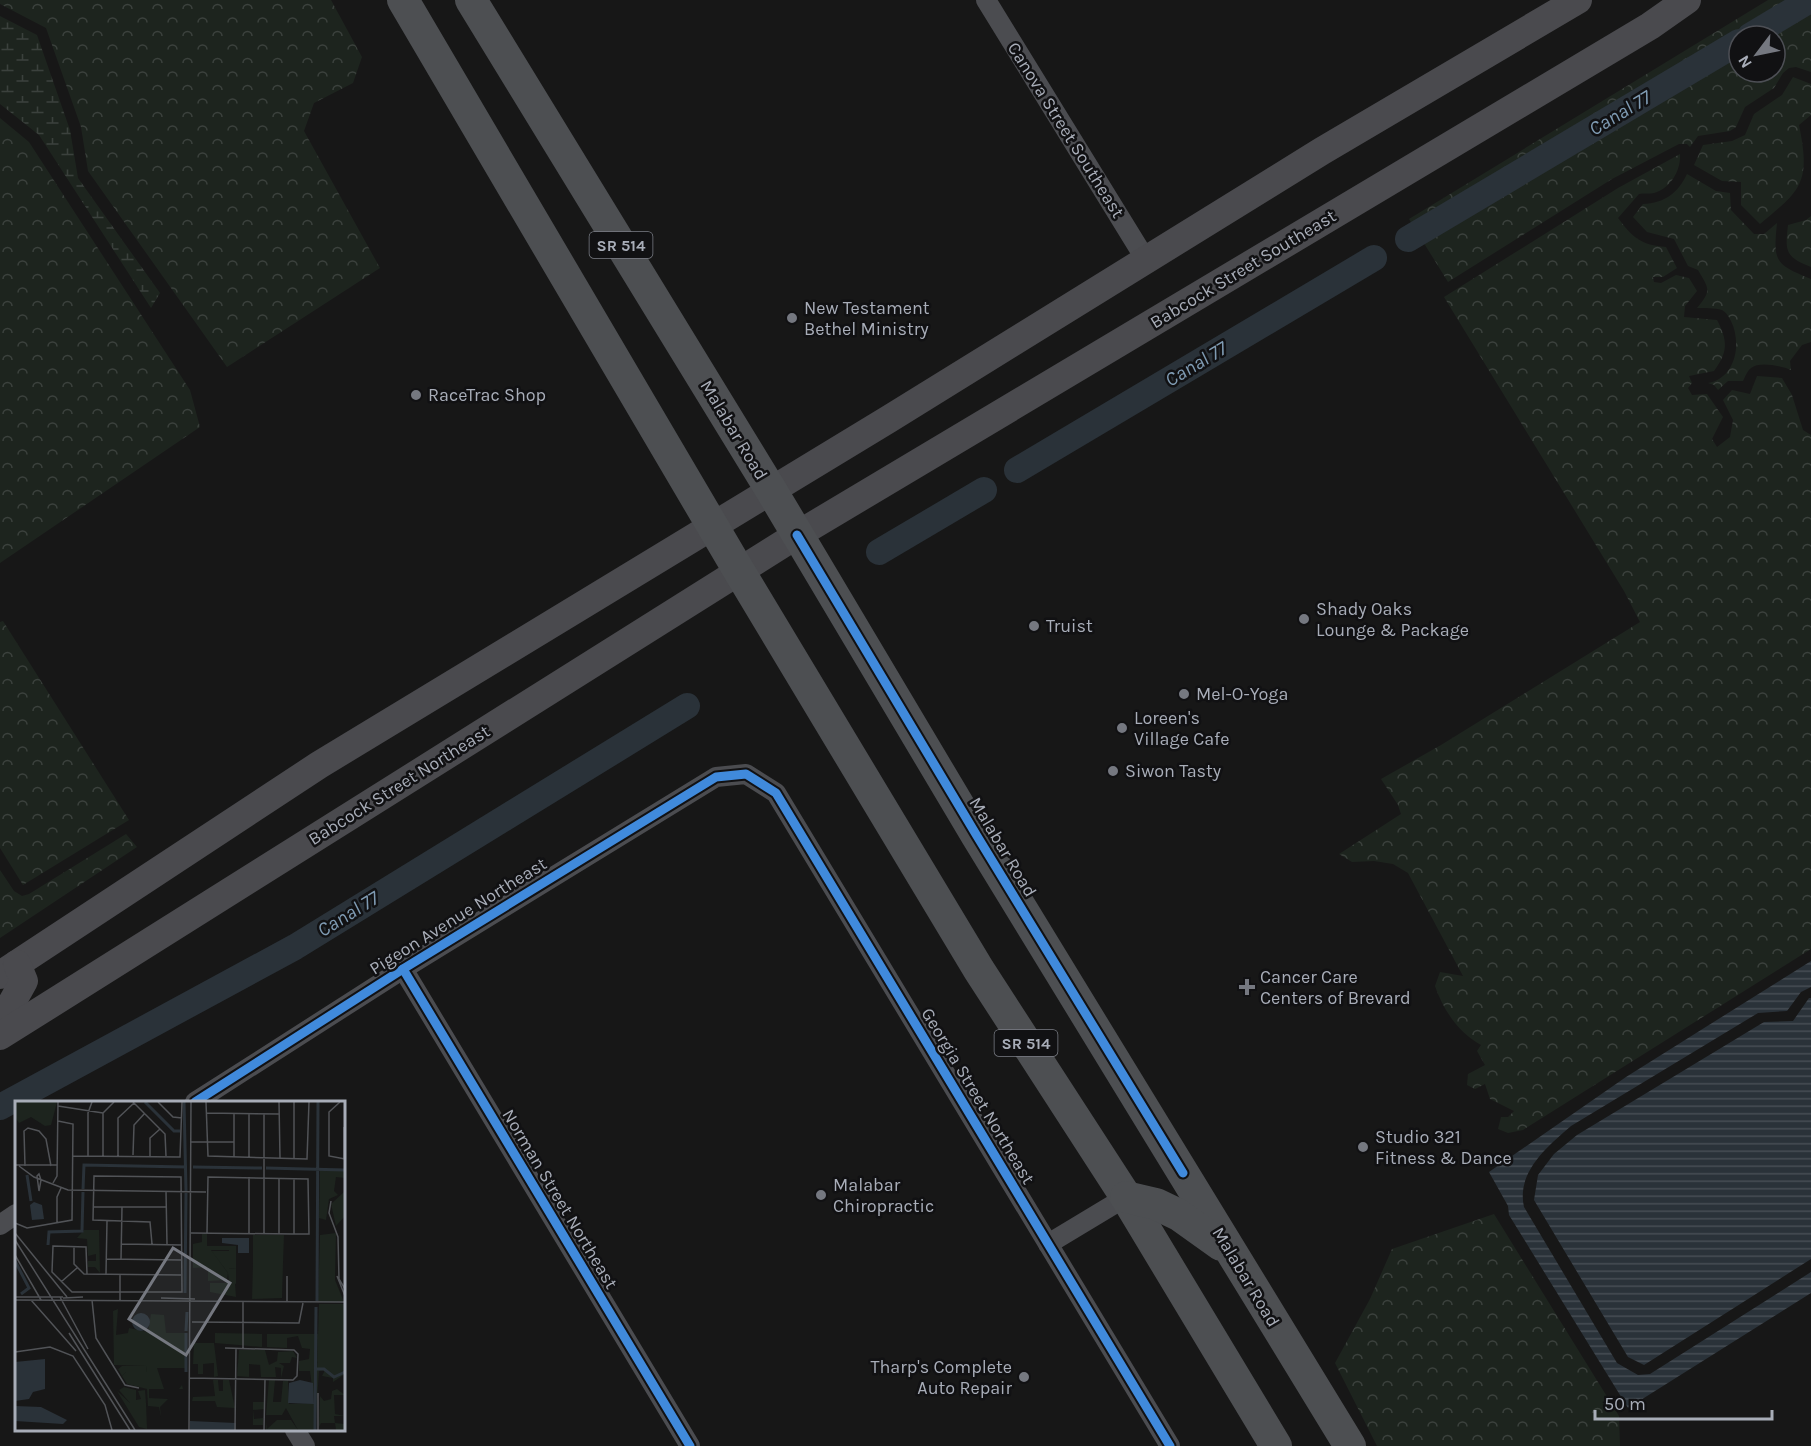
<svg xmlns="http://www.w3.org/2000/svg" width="1811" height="1446" viewBox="0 0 1811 1446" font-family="Karla,sans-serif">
<defs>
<pattern id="forest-crowns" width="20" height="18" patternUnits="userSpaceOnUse" patternTransform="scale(1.5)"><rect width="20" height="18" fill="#1d241e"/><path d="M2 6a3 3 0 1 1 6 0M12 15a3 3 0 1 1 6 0" fill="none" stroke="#3b413d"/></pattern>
<pattern id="wetland-marsh" width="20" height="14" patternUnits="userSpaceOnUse" patternTransform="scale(1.5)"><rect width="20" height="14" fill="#1d241e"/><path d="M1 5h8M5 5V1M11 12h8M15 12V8" fill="none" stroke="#3b413d"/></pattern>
<pattern id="water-rules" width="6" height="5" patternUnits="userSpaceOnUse" patternTransform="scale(1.5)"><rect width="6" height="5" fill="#2a3239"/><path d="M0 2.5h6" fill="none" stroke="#464d54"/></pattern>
</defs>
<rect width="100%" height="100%" fill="#171717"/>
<g fill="url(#forest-crowns)" fill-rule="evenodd">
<path d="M0 0H331L362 57 353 83 314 103 304 131 380 268 227 367 88 171 81 127 46 28 0 4Z"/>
<path d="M1768 0H1811V72L1796 67 1789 68 1783 73 1774 88 1745 107 1736 127 1730 131 1698 136 1690 147 1687 144H1679L1612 179 1448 282 1409 219ZM1739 36H1775V72H1739Z"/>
<path d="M1793 77 1811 84V115L1799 125C1811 183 1801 190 1760 224L1741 205V182L1722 181 1694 165 1703 145 1732 141 1745 135 1754 114 1782 95Z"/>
<path d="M0 118 29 142 190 390 200 427 0 563Z"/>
<path d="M1680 154C1681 170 1671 188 1654 193 1650 194 1643 193 1639 194L1618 218C1633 238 1641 245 1666 247L1677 268 1663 277H1653L1654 282 1661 283 1676 275 1689 278 1697 291 1685 306 1684 317 1717 320C1728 341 1728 352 1714 371L1689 376 1692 383 1688 388 1692 395 1707 394 1723 417 1712 439 1717 447 1730 437 1733 420 1723 400 1732 390 1750 394 1757 376 1782 378 1792 395 1803 430 1811 435V949L1523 1130 1508 1133 1498 1129 1501 1117H1508L1514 1111 1490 1099 1485 1084 1475 1089 1467 1085 1468 1074 1485 1065 1477 1051 1481 1045C1459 1033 1443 1010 1435 986L1440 972 1463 976 1408 873 1393 864 1374 861 1352 862 1339 854 1401 814 1398 805 1381 779 1441 745 1640 622 1624 591 1444 297 1618 188Z"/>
<path d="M1687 174 1716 191 1730 193 1731 210 1754 234H1764L1777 223C1773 262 1775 264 1811 279V342L1802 345 1790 361 1791 370C1782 366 1759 361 1751 368 1747 371 1745 377 1743 381H1728L1718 390 1714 385 1708 383C1736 378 1742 343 1731 321 1729 317 1726 312 1722 310 1715 308 1705 308 1697 308 1712 290 1709 289 1698 270L1688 266 1674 239 1647 232 1633 217 1643 204C1665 203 1678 193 1687 174Z"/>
<path d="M1811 216V267C1785 257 1785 251 1788 225L1806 220Z"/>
<path d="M3 621 129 820 23 885 0 848V622Z"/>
<path d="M126 834 137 847 0 938V870L14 891 22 896 29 894Z"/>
<path d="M1494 1214 1619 1416 1620 1446H1377L1335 1363 1370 1299 1392 1249Z"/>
</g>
<path fill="url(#wetland-marsh)" d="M0 16 37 35 70 130 78 178 160 293 151 308 39 135 0 104Z"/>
<g fill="url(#water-rules)">
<path d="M1811 961V987L1801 992 1787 1011 1758 1013 1571 1126C1548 1146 1516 1172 1524 1207L1617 1363 1638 1375 1650 1374 1811 1272V1293L1628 1408 1509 1215 1508 1206 1489 1172 1626 1077Z"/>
<path d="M1809 998H1811V1259L1644 1365 1628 1357 1534 1200 1538 1175 1554 1154 1577 1135 1764 1022 1793 1021Z"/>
</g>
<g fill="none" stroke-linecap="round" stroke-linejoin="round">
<g stroke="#2a3239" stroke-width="26">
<path d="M1750 36 1810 0"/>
<path d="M1408 239 1739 42"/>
<path d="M1017 470 1374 258"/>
<path d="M879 552 984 490"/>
<path d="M0 1107 295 947 687 706"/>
</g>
<g stroke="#4b4c50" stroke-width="20">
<path d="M986 0 1146 260"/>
<path d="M403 969 690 1446"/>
<path d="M195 1102 403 969 716 777 746 774 776 793 1170 1446"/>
<path d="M0 1225 16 1214"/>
<path d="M1048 1244 1126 1197"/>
<path d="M295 1430 305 1446"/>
</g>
<g stroke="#4a4a4e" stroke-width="28">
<path d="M0 975 319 765 889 419 1322 151 1578 0"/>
<path d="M0 1024 24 981 17 964"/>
<path d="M0 1036 797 535 1650 26 1687 0"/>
</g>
<g stroke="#4d4f52" stroke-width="32">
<path d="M403 0 739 571 979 970 1126 1197 1276 1446"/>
<path d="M471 0 771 490 977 836 1350 1446"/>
<path d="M1126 1197 1156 1204 1179 1215 1221 1245"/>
</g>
<g stroke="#111113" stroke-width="13">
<g id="cycleway">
<path d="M797 535 977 836 1183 1173"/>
<path d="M403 969 690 1446"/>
<path d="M195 1102 403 969 716 777 746 774 776 793 1170 1446"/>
</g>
</g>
<use href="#cycleway" stroke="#408adc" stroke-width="9"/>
</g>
<g fill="#757880" stroke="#111113" stroke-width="2">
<circle cx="792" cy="318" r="6"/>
<circle cx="416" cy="395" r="6"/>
<circle cx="1304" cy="619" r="6"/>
<circle cx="1034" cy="626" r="6"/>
<circle cx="1184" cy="694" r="6"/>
<circle cx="1122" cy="728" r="6"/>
<circle cx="1113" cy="771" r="6"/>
<path d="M1244 978h6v6h6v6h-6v6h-6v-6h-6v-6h6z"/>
<circle cx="1363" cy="1147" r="6"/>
<circle cx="821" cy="1195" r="6"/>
<circle cx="1024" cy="1377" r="6"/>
</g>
<g text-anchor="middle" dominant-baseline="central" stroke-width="5" stroke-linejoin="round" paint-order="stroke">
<g fill="#111113" stroke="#7b7e86" stroke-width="1.5">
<rect x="589.5" y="232" width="63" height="26" rx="4.5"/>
<rect x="994.5" y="1030" width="63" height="26" rx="4.5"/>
</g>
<g font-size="16" font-weight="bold" fill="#a8adb8">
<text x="621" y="245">SR 514</text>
<text x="1026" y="1043">SR 514</text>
</g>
<g font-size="18" fill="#a8adb8" stroke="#111113">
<text transform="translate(1066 130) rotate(58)">Canova Street Southeast</text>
<text transform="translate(1243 269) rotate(-31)">Babcock Street Southeast</text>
<text transform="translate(734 430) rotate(59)">Malabar Road</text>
<text transform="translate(399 785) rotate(-32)">Babcock Street Northeast</text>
<text transform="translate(1003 847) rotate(59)">Malabar Road</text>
<text transform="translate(458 916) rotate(-32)">Pigeon Avenue Northeast</text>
<text transform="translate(978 1096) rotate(59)">Georgia Street Northeast</text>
<text transform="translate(560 1199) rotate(59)">Norman Street Northeast</text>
<text transform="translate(1246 1277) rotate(59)">Malabar Road</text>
</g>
<g font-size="18" fill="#a8adb8" stroke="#111113" text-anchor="start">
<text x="804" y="308">New Testament<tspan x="804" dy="21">Bethel Ministry</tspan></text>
<text x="428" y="395">RaceTrac Shop</text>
<text x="1316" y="609">Shady Oaks<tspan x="1316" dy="21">Lounge &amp; Package</tspan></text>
<text x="1046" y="626">Truist</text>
<text x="1196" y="694">Mel-O-Yoga</text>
<text x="1134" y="718">Loreen's<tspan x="1134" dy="21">Village Cafe</tspan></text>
<text x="1125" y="771">Siwon Tasty</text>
<text x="1260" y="977">Cancer Care<tspan x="1260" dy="21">Centers of Brevard</tspan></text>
<text x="1375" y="1137">Studio 321<tspan x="1375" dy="21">Fitness &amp; Dance</tspan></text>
<text x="833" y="1185">Malabar<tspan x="833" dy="21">Chiropractic</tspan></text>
<text x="1012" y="1367" text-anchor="end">Tharp's Complete<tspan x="1012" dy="21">Auto Repair</tspan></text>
</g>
<g font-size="20" font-style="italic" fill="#7f9bb3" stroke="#111113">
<text transform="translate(1620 113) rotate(-31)">Canal 77</text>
<text transform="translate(1196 364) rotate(-31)">Canal 77</text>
<text transform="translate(348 914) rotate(-32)">Canal 77</text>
</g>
</g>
<g transform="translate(15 1101)">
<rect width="330" height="330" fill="#171717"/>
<path d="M238 134H269L268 162H238ZM196 150H214V167L221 168V183L214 181 213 172ZM304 203H330V267H302ZM107 265H131L132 271H111L107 275 103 268ZM262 319H276L283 329H251V321L252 328Z" fill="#1d241e"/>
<path d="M0 1H42L36 24 30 25 16 16 4 22 0 16ZM305 69H330V77L321 76 319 90 323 94 314 98 311 119 304 117ZM330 90V115L321 125 316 103ZM69 129H84L85 172 80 166H73V160H81V153L73 155 72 138 62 137ZM321 132 320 179 329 201H303L305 134ZM187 133H192V145H221V168L214 167V149H196L213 172 212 179 193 180V166L178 167V143L187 141ZM238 162H268L267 197 237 198ZM195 182H220L221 196 195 191ZM103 208 101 234 113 232 114 227 133 231 136 213 149 214 151 232H172L170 267H142L149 288H164L167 284 168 288H134V297L153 298 145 306 146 316 144 306 133 305 132 288 112 283 107 275 111 271H132L131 265 99 264 98 210ZM200 232 247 233V246L200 242ZM252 233H303L302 267H330V273L318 281V277L307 275 310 269 304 270 300 329H283L271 307 267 314H251L254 279H260L258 301H266L268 280 273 279 274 303 299 302 295 270H284V260L294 258 295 248 287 247 283 235 272 237V247L252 246ZM179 242H199L203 275 199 276V262L188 263V273H183V263H178ZM224 249H250L254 264 262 260 263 251 278 250 282 257 277 256 275 262H264L269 265 266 277V267L260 266 261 276H246L245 264 234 263V276L222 275ZM198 279H203L204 290H208V279H214L220 307 202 306 200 300H177L178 296 200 295ZM109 286 121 289V299L126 298 123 290 130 289 131 302H115L104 289ZM322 288 330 294H319L320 313 330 315H319L320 322 329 323 330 329H321L320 322H306L304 326 305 295 309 300 316 298 317 290ZM238 301H249V308L238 309 239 318 248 317V324H238V329Z" fill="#1d241e"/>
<path d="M102 290 115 302H131L132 328 124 326Z" fill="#1d241e"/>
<path d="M19 101 27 104 29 118 17 119 15 104ZM207 137H234V152H223V144L207 142ZM117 221a9 9 0 1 1 18 0a9 9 0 1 1-18 0ZM30 258V288L18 291 14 298 0 300V261ZM285 279 298 282 299 303 273 302 274 282ZM0 305 26 306 52 319 48 323 0 320ZM175 320 221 322V329H175Z" fill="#2a3239"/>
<path fill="none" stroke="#2a3239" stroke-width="3" d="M130 1 159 30H165M169 1 171 90M178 66 247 67M251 67 330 69M12 74 16 100M68 88 69 64 172 66M33 144 34 131 67 130 68 91M0 160 14 187 6 193M170 192 171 92M302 200 303 1M171 230 172 211M301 268H309L319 276 330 271M171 271V232M300 329 301 206"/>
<path fill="none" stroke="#515357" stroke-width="1.5" d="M118 1 150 33 151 55M143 1 158 16 167 17M191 1 193 55 292 58 294 1M264 1 265 57M279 1V58M325 1 314 11V55L330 58M43 5 88 12M191 12 264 13M234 13V56M329 26V58M176 41H219M118 54 119 24 130 12M58 55 165 56 167 1M73 55V12L77 1M88 55V12L99 1M103 55V17L119 2M135 55V37L145 28M219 56V13M0 64H42M4 65 19 76 53 89 191 91M10 65 9 30 13 27 24 30 31 38 36 65M24 73 26 79 24 90 22 75ZM279 77V133M38 82 42 75 43 1M151 90 152 143M316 100 314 112 323 136 324 178 330 188M78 106H151M42 121V96L46 87M0 122 12 127 57 119 58 23 43 20M0 132 52 196M176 132 279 133H294L293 78 193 76 192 132M234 133V76M249 133V13M264 133V77M0 139 120 329M107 143 167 144M59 145V163L69 173 166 174M0 154 26 199M91 158 167 159M106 158 107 106M72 173 71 146 38 145 37 171 57 191H167L166 76 79 75 78 119 135 121 137 143M91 173 92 120M272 175V201M322 175 330 195M46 181 62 167M0 196H48M45 196 73 248M48 197 68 196M146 197 180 198M0 199 330 201M16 199 61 250M77 199 81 237 110 284 124 287M105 200V173M177 221 284 222 288 202M54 232 115 329M228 248V200M0 251 35 246 58 255 90 304 97 329M175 277 278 279 282 275 283 253 279 249 210 247M174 329 176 1M220 329 221 248M249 329 250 278M303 329V292"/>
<path fill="#757880" fill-opacity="0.15" stroke="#757880" stroke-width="3" d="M158 147 215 182 171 254 114 218Z"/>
<rect width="330" height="330" fill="none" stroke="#a8adb8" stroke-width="3"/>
</g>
<g transform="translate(1757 54) rotate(238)"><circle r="28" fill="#111113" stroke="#4d4f55" stroke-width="1.5"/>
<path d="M0-4.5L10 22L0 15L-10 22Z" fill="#757880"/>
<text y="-9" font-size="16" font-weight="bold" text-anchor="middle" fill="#a8adb8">N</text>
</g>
<path d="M1595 1410v9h177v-9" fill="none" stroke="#a8adb8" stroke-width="3"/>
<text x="1604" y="1410" font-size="18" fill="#a8adb8" stroke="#111113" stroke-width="4.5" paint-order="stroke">50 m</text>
</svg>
